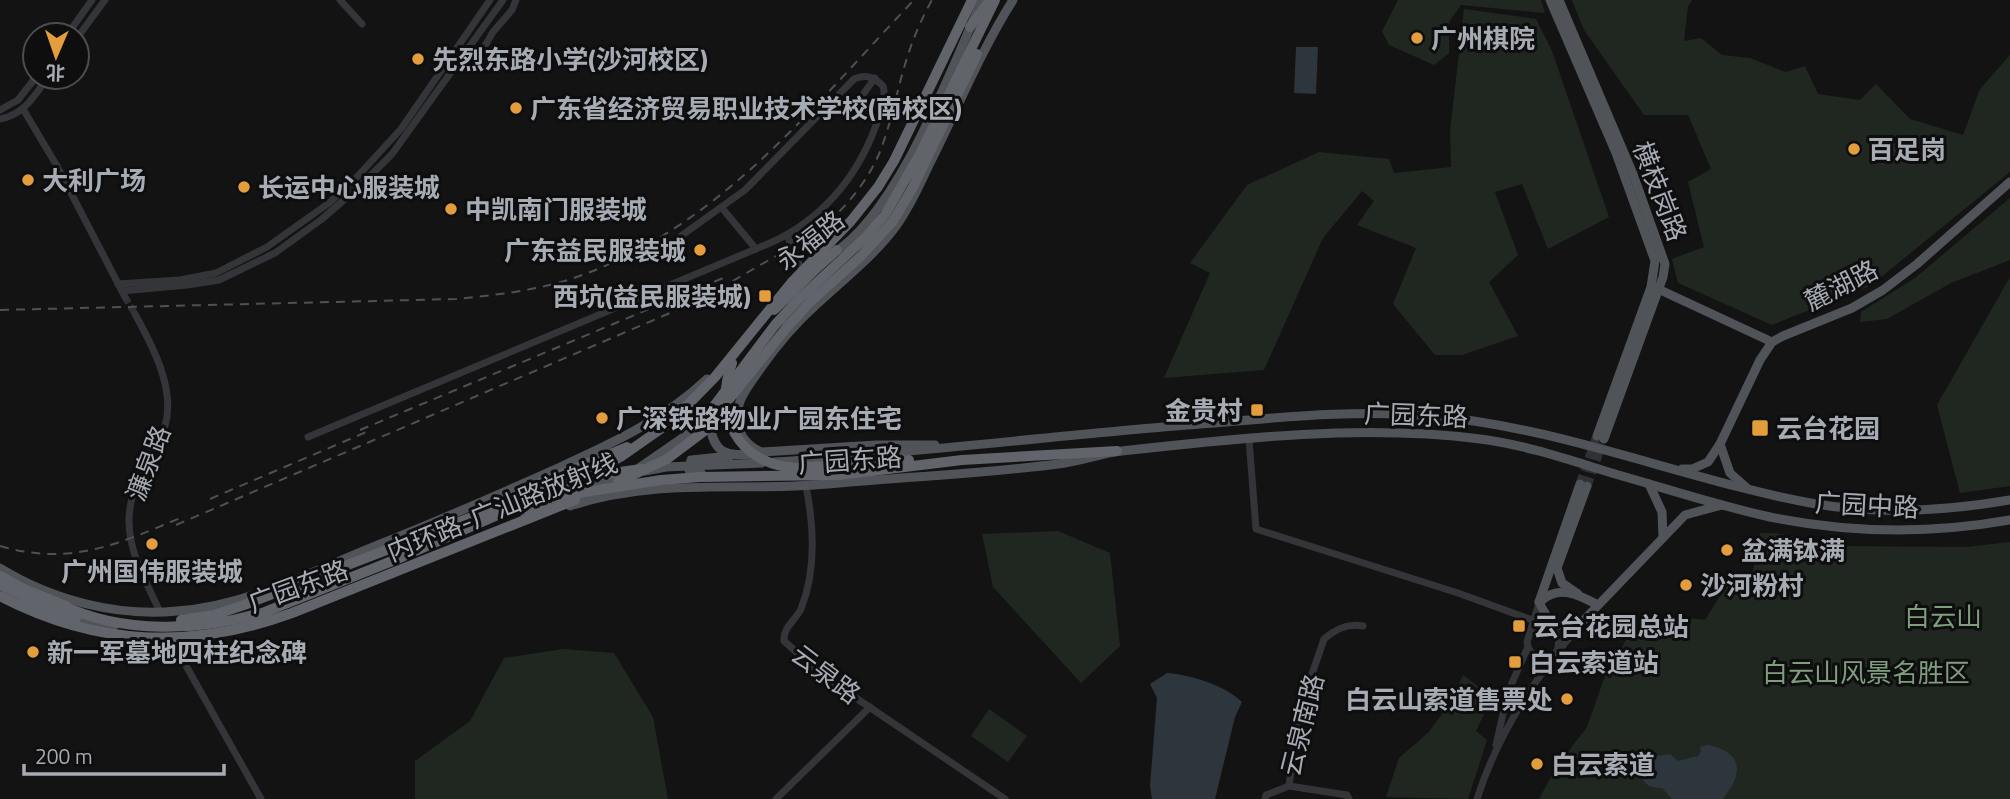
<svg xmlns="http://www.w3.org/2000/svg" width="2010" height="799" viewBox="0 0 2010 799" font-family="'Titillium Web','Noto Sans SC',sans-serif">
<rect width="100%" height="100%" fill="#131314"/>
<g fill="#202720">
<path d="M1398 0H1541L1545 13 1461 5 1449 22V53L1434 65 1389 45 1382 31Z"/>
<path d="M1572 0H1692L1688 7 1684 41 1701 38 1722 55 1750 58 1786 72 1805 66 1818 94 1860 100 1876 84 1910 119 1963 135 1980 89 2010 55V172L1870 286 1772 325 1678 283 1672 259 1704 247 1688 182 1711 169 1688 115H1644L1584 30Z"/>
<path d="M1464 9 1536 19 1552 51 1609 217 1548 249 1522 184 1495 192 1518 255 1489 282 1518 336 1462 355H1435L1393 304 1416 248 1357 225 1374 201 1362 191 1323 238 1264 370 1164 378 1210 273 1190 263 1247 185 1319 152 1389 159 1394 173 1451 167 1450 131Z"/>
<path d="M2010 198V260L1951 283 1887 319 1860 322 1861 312 1915 278Z"/>
<path d="M2010 277V486L1960 493 1937 405Z"/>
<path d="M1058 531 1110 553 1120 646 1081 683 993 587 982 534Z"/>
<path d="M1760 533H1775L1838 546 1966 547 2010 542V799H1539L1557 766 1587 727 1605 676 1632 630 1656 625 1672 616 1705 620 1721 594 1722 575 1751 581Z"/>
<path d="M563 649 614 653 653 717 668 799H415V761L470 721 504 658Z"/>
<path d="M1463 675 1492 697 1476 731 1487 740 1468 799 1386 797 1399 758 1429 732 1451 701Z"/>
<path d="M989 709 1027 736 1008 762 971 736Z"/>
</g>
<g fill="#2d363c">
<path d="M1296 47H1318L1316 94 1294 93Z"/>
<path d="M1167 673C1191 675 1225 685 1242 702L1235 717 1215 799H1152L1150 786 1157 698 1150 684Z"/>
<path d="M1707 745C1725 748 1743 757 1735 779 1733 786 1726 793 1723 799H1672L1662 788C1642 787 1639 780 1647 761L1657 756 1670 754 1678 761 1698 756 1701 751 1700 747Z"/>
</g>
<g fill="none" stroke-linecap="round" stroke-linejoin="round">
<path stroke="#303134" stroke-width="7" stroke-dasharray="7 3.5" stroke-linecap="butt" d="M125 297 135 314"/>
<g stroke="#303134" stroke-width="9" stroke-dasharray="9 4.5" stroke-linecap="butt">
<path d="M1580 484 1597 436"/>
<path d="M1587 486 1602 444"/>
</g>
<g stroke="#343539" stroke-width="7">
<path d="M340 0 362 24"/>
<path d="M67 35 92 0"/>
<path d="M77 38 105 0"/>
<path d="M479 56 493 32 512 10 516 0"/>
<path d="M864 93 875 78"/>
<path d="M23 109 57 166 125 297"/>
<path d="M0 110 18 100 36 77"/>
<path d="M0 119C24 115 35 95 48 77"/>
<path d="M722 208 756 249"/>
<path d="M787 235 802 271"/>
<path d="M118 284 180 280 216 273 267 247 329 203 356 178 401 129 490 0"/>
<path d="M122 291 187 285 219 280 275 253 322 219 362 184 392 154 503 0"/>
<path d="M135 314C152 345 176 389 165 426 162 434 155 442 151 450 140 471 129 497 129 521 129 554 147 583 160 612"/>
<path d="M308 437 770 243C820 221 856 179 875 128 880 115 887 100 883 86 874 77 866 74 854 79L745 190 681 236"/>
<path d="M1249 439 1256 529 1458 593 1535 621"/>
<path d="M806 486C814 526 817 569 801 609 795 621 783 627 784 641L825 677 1005 799"/>
<path d="M178 638 180 655 261 799"/>
<path d="M1528 647C1531 653 1534 657 1540 658 1569 664 1562 612 1532 632"/>
<path d="M1496 745 1508 692 1528 647 1527 642 1539 603"/>
<path d="M1289 786 1347 795 1349 799"/>
<path d="M776 799 870 707"/>
<path d="M1265 799 1266 795 1289 786 1298 715 1324 639C1335 629 1349 623 1363 626"/>
<path d="M1477 799C1498 733 1536 675 1582 623"/>
</g>
<g stroke="#505358" stroke-width="9">
<path d="M1550 0 1616 153 1655 261 1651 287 1597 436"/>
<path d="M1559 0 1633 174 1665 264 1663 277 1604 439"/>
<path d="M832 254C897 215 951 70 982 0"/>
<path d="M1656 288 1772 342"/>
<path d="M709 421C714 455 725 456 756 454"/>
<path d="M1720 444 1730 473 1747 488"/>
<path d="M935 445H876L761 452C739 442 732 421 741 399 746 388 754 378 761 368 777 345 796 323 817 304 844 279 874 256 896 226 910 207 919 186 929 165 957 110 980 52 1013 0"/>
<path d="M774 462C916 453 1058 435 1200 424 1276 418 1355 409 1431 416 1563 427 1687 481 1816 504 1881 515 1946 511 2010 500"/>
<path d="M639 468 681 439 713 410"/>
<path d="M1682 469H1692L1708 462 1720 444 1760 360 1772 342 1783 336 1852 308 1883 290 1917 264 2010 182"/>
<path d="M702 474 689 470 691 460 730 456"/>
<path d="M1649 484 1662 512 1663 537"/>
<path d="M570 506C643 481 719 489 795 486 822 485 848 482 875 480 938 475 1002 472 1065 463 1084 460 1103 453 1122 451 1239 438 1362 424 1480 439 1528 445 1575 462 1622 476 1671 490 1720 506 1770 517 1849 533 1931 534 2010 520"/>
<path d="M0 568C52 600 117 617 177 611 247 606 313 571 378 545 438 521 498 495 558 468 611 444 665 419 707 379"/>
<path d="M276 594 310 590"/>
<path d="M1578 594 1562 583 1557 568 1587 486"/>
<path d="M1541 601C1559 584 1579 595 1598 605"/>
<path d="M1539 602C1549 624 1558 631 1582 622L1685 515 1722 505"/>
<path d="M1539 602 1580 484"/>
<path d="M70 616 114 626"/>
</g>
<g stroke="#61646a" stroke-width="10">
<path d="M970 27 990 0"/>
<path d="M774 310 818 267 837 250"/>
<path d="M787 327 810 302 861 256 893 221 913 187 977 54"/>
<path d="M708 414 775 325 798 300 864 239 885 215 920 154 995 0"/>
<path d="M962 460 1117 451"/>
</g>
<g stroke="#4d5054" stroke-width="2" stroke-dasharray="9 7" stroke-linecap="butt">
<path d="M0 310 456 299C495 295 534 291 571 279 719 229 810 109 914 0"/>
<path d="M360 430 728 276"/>
<path d="M210 499 371 430"/>
<path d="M176 525 698 301 814 234C841 213 865 186 879 154 892 122 897 88 908 55 914 36 922 18 932 0"/>
<path d="M0 546C72 567 120 543 185 516"/>
</g>
<g stroke="#505358" stroke-width="9">
<path d="M645 471 666 467 762 463"/>
<path d="M560 491 618 477"/>
</g>
<g stroke="#61646a" stroke-width="10">
<path d="M732 363C713 414 737 464 795 468L909 460"/>
<path d="M593 476 641 469"/>
<path d="M618 482 667 459 703 432 787 327"/>
<path d="M521 491 627 447"/>
<path d="M523 511 585 492 661 480 700 477 839 475 962 460"/>
<path d="M0 576 26 590 66 606"/>
<path d="M0 585 40 605 76 618"/>
<path d="M0 596C96 646 191 650 292 613L575 500"/>
<path d="M60 604C122 635 201 631 265 612L402 557 568 484 622 456 672 421 715 377 792 282 851 221 878 187 894 161 972 0"/>
<path d="M181 620 214 615 244 605 542 490"/>
</g>
</g>
<g fill="#e39d3c" stroke="#0e0e0f" stroke-width="2.5">
<circle cx="1417" cy="38" r="7"/>
<circle cx="418" cy="59" r="7"/>
<circle cx="516" cy="108" r="7"/>
<circle cx="1854" cy="149" r="7"/>
<circle cx="28" cy="180" r="7"/>
<circle cx="244" cy="187" r="7"/>
<circle cx="451" cy="209" r="7"/>
<circle cx="700" cy="250" r="7"/>
<rect x="758" y="289" width="14" height="14" rx="3.5"/>
<rect x="1250" y="403" width="14" height="14" rx="3.5"/>
<circle cx="602" cy="418" r="7"/>
<rect x="1751" y="419" width="18" height="18" rx="3.5"/>
<circle cx="152" cy="544" r="7"/>
<circle cx="1727" cy="550" r="7"/>
<circle cx="1686" cy="585" r="7"/>
<rect x="1512" y="619" width="14" height="14" rx="3.5"/>
<circle cx="33" cy="652" r="7"/>
<rect x="1508" y="655" width="14" height="14" rx="3.5"/>
<circle cx="1567" cy="699" r="7"/>
<circle cx="1537" cy="764" r="7"/>
</g>
<g text-anchor="middle" dominant-baseline="central" stroke-width="6" stroke-linejoin="round" paint-order="stroke">
<g font-size="26" font-weight="bold" fill="#a6abb4" stroke="#0e0e0f" text-anchor="start">
<text x="1431" y="38">广州棋院</text>
<text x="432" y="59">先烈东路小学(沙河校区)</text>
<text x="530" y="108">广东省经济贸易职业技术学校(南校区)</text>
<text x="1868" y="149">百足岗</text>
<text x="42" y="180">大利广场</text>
<text x="258" y="187">长运中心服装城</text>
<text x="465" y="209">中凯南门服装城</text>
<text x="686" y="250" text-anchor="end">广东益民服装城</text>
<text x="751" y="296" text-anchor="end">西坑(益民服装城)</text>
<text x="1243" y="410" text-anchor="end">金贵村</text>
<text x="616" y="418">广深铁路物业广园东住宅</text>
<text x="1776" y="428">云台花园</text>
<text x="1741" y="550">盆满钵满</text>
<text x="152" y="571" text-anchor="middle">广州国伟服装城</text>
<text x="1700" y="585">沙河粉村</text>
<text x="1533" y="626">云台花园总站</text>
<text x="47" y="652">新一军墓地四柱纪念碑</text>
<text x="1529" y="662">白云索道站</text>
<text x="1553" y="699" text-anchor="end">白云山索道售票处</text>
<text x="1551" y="764">白云索道</text>
</g>
<g font-size="26" fill="#a6abb4" stroke="#0e0e0f">
<text transform="translate(1660 191) rotate(69)">横枝岗路</text>
<text transform="translate(810 240) rotate(-38)">永福路</text>
<text transform="translate(1841 285) rotate(-27)">麓湖路</text>
<text transform="translate(1416 415) rotate(2)">广园东路</text>
<text transform="translate(850 460) rotate(-4)">广园东路</text>
<text transform="translate(148 463) rotate(-69)">濂泉路</text>
<text transform="translate(1867 505) rotate(3)">广园中路</text>
<text transform="translate(502 507) rotate(-22)">内环路-广汕路放射线</text>
<text transform="translate(298 586) rotate(-20)">广园东路</text>
<text transform="translate(826 674) rotate(37)">云泉路</text>
<text transform="translate(1302 725) rotate(-76)">云泉南路</text>
</g>
<g font-size="26" fill="#7e9e7e" stroke="#0e0e0f">
<text x="1943" y="616">白云山</text>
<text x="1866" y="672">白云山风景名胜区</text>
</g>
</g>
<g transform="translate(56 56) rotate(182)"><circle r="33" fill="#0e0e0f" stroke="#4b4d51" stroke-width="2"/>
<path d="M0-5L12 26L0 18L-12 26Z" fill="#e39d3c"/>
<text y="-10" font-size="19" font-weight="bold" text-anchor="middle" fill="#a6abb4">北</text>
</g>
<path d="M24 764v10h200v-10" fill="none" stroke="#a6abb4" stroke-width="3.5"/>
<text x="35" y="764" font-size="21" fill="#a6abb4" stroke="#0e0e0f" stroke-width="5" paint-order="stroke">200 m</text>
</svg>
